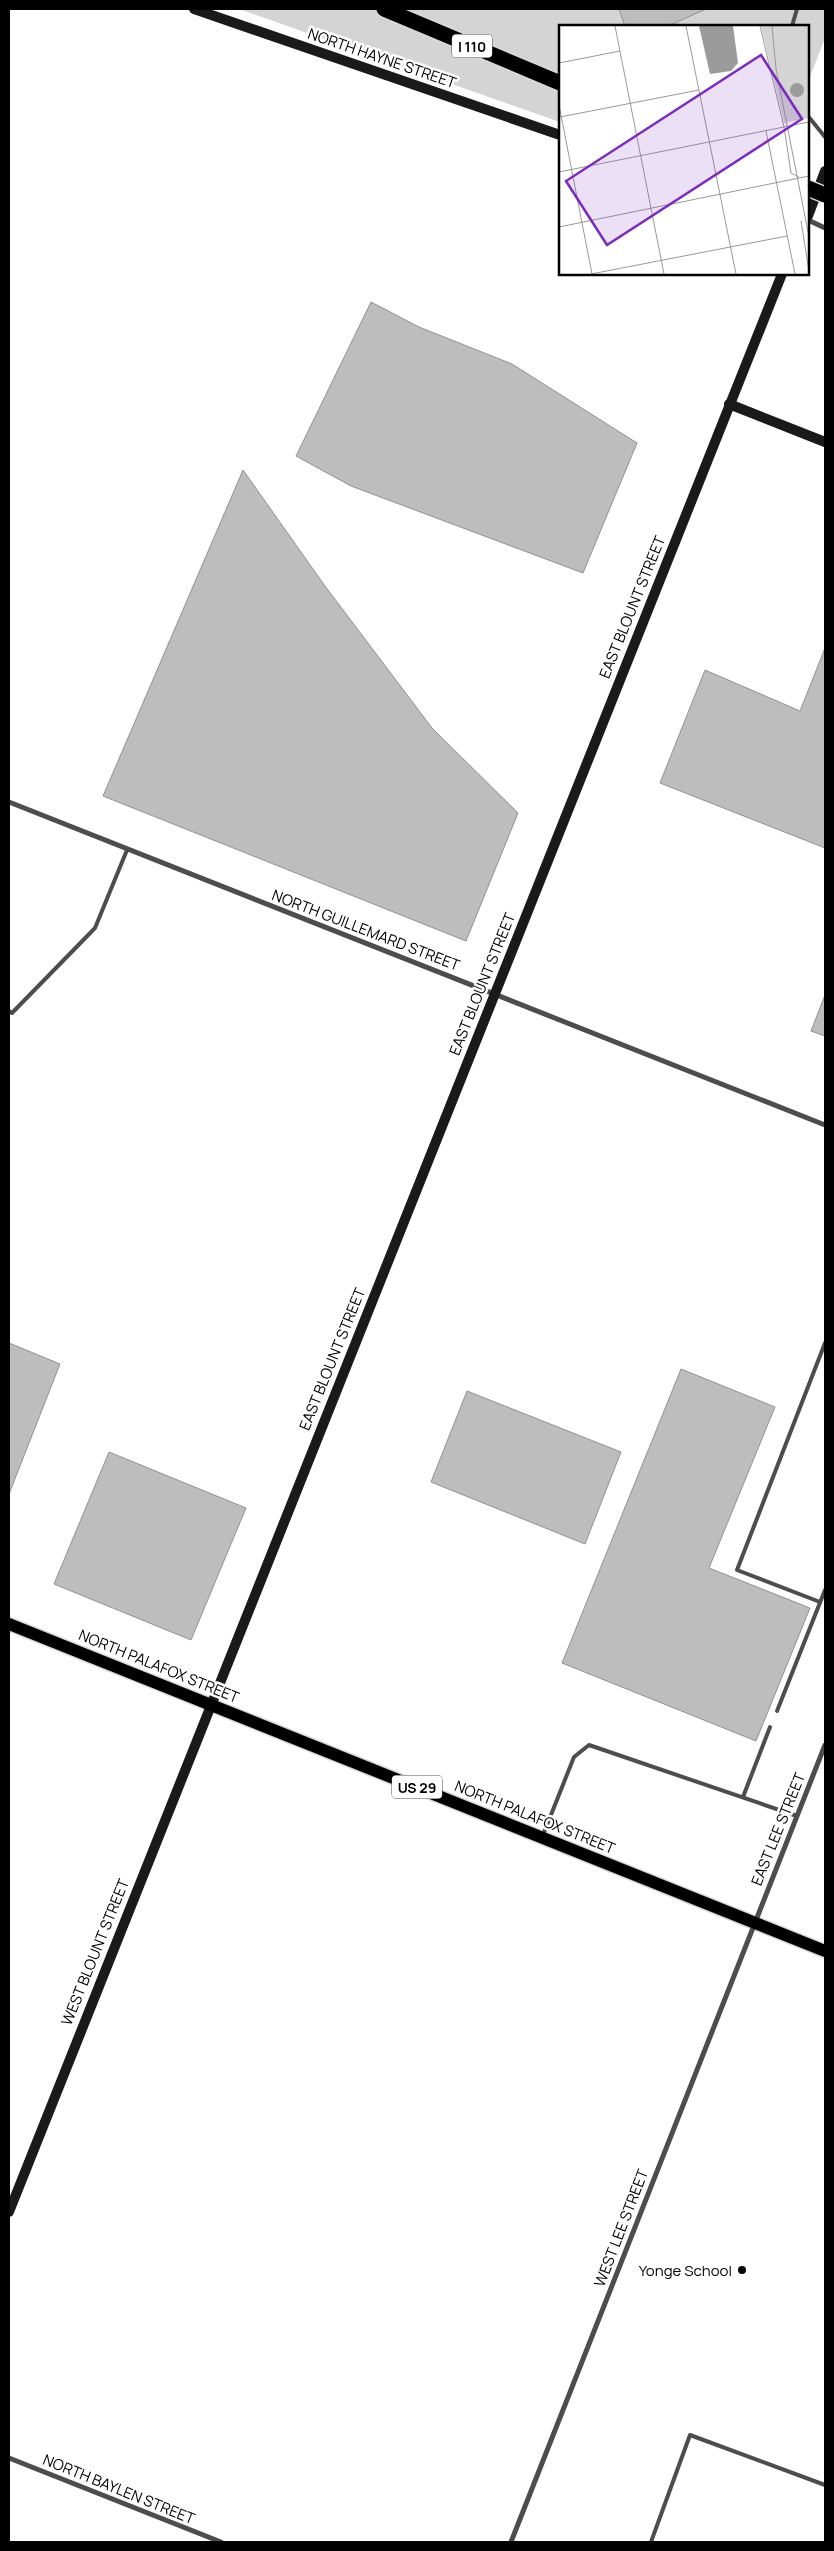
<svg xmlns="http://www.w3.org/2000/svg" width="834" height="2551" viewBox="0 0 834 2551" font-family="Manrope,sans-serif">
<rect width="100%" height="100%" fill="#fff"/>
<path fill="#d4d4d4" d="M239 9H825V38L808 82V26H560V122Z"/>
<g fill="#bdbdbd" stroke="#919191">
<path d="M619 9H706L668 26H625Z"/>
<path d="M371 302 419 327 512 364 637 443 583 573 351 486 296 456Z"/>
<path d="M243 470 325 586 432 728 518 813 466 941 103 796Z"/>
<path d="M825 648V848L660 783 705 670 800 711Z"/>
<path d="M825 995V1036L811 1031Z"/>
<path d="M9 1343 60 1364 9 1494Z"/>
<path d="M681 1369 775 1407 709 1568 810 1608 756 1741 562 1663Z"/>
<path d="M467 1391 621 1452 585 1544 431 1482Z"/>
<path d="M109 1452 246 1508 191 1640 54 1584Z"/>
</g>
<g fill="none" stroke-linecap="round" stroke-linejoin="round">
<g stroke="#dbdbdb" stroke-width="15">
<path id="primary" d="M9 1624 825 1951"/>
</g>
<g stroke="#dbdbdb" stroke-width="18">
<path id="highway" d="M384 9 560 83"/>
</g>
<g stroke="#4d4d4d" stroke-width="4">
<path d="M792 26 797 9"/>
<path d="M808 116 825 137"/>
<path d="M9 1011 12 1013 95 928 127 850"/>
<path d="M820 1602 737 1570 825 1343"/>
<path d="M777 1711 825 1590"/>
<path d="M743 1797 770 1727"/>
<path d="M543 1835 574 1757 589 1745 797 1816"/>
<path d="M651 2542 690 2435 825 2485"/>
</g>
<g stroke="#4d4d4d" stroke-width="5">
<path d="M808 220 825 228"/>
<path d="M9 802 825 1125"/>
<path d="M9 2458 221 2542"/>
<path d="M511 2542 825 1745"/>
</g>
<g stroke="#1a1a1a" stroke-width="10">
<path d="M194 9 560 135"/>
<path d="M808 216 825 171"/>
<path d="M729 404 825 442"/>
<path d="M9 2212 782 274"/>
</g>
<use href="#primary" stroke="#000" stroke-width="12"/>
<use href="#highway" stroke="#000" stroke-width="15"/>
<g stroke="#dbdbdb" stroke-width="18" stroke-linecap="butt">
<path id="highway-bridge" d="M808 188 825 195"/>
</g>
<use href="#highway-bridge" stroke="#000" stroke-width="15"/>
</g>
<circle fill="#000" stroke="#fff" stroke-width="2" cx="742" cy="2270" r="5"/>
<g text-anchor="middle" dominant-baseline="central" stroke-width="5" stroke-linejoin="round" paint-order="stroke">
<g fill="#fff" stroke="#4c4c4c" stroke-width="1">
<rect x="452" y="34.5" width="40" height="23" rx="4"/>
<rect x="392" y="1775.5" width="50" height="23" rx="4"/>
</g>
<g font-size="14" font-weight="bold" fill="#000">
<text x="472" y="46">I 110</text>
<text x="417" y="1787">US 29</text>
</g>
<g font-size="15" fill="#000" stroke="#fff">
<text transform="translate(382 58) rotate(19)">NORTH HAYNE STREET</text>
<text transform="translate(632 607) rotate(-68)">EAST BLOUNT STREET</text>
<text transform="translate(366 930) rotate(21)">NORTH GUILLEMARD STREET</text>
<text transform="translate(482 984) rotate(-68)">EAST BLOUNT STREET</text>
<text transform="translate(332 1359) rotate(-68)">EAST BLOUNT STREET</text>
<text transform="translate(159 1666) rotate(22)">NORTH PALAFOX STREET</text>
<text transform="translate(535 1817) rotate(22)">NORTH PALAFOX STREET</text>
<text transform="translate(778 1829) rotate(-68)">EAST LEE STREET</text>
<text transform="translate(95 1952) rotate(-68)">WEST BLOUNT STREET</text>
<text transform="translate(621 2228) rotate(-69)">WEST LEE STREET</text>
<text transform="translate(119 2489) rotate(22)">NORTH BAYLEN STREET</text>
</g>
<g font-size="15" fill="#000" stroke="#fff" text-anchor="end">
<text x="732" y="2270">Yonge School</text>
</g>
</g>
<g transform="translate(559 25)">
<rect width="250" height="250" fill="#fff"/>
<path d="M202 1H250V93L225 98Z" fill="#d4d4d4"/>
<path d="M140 1H174L179 38 172 46 151 49ZM231 65a7 7 0 1 1 14 0a7 7 0 1 1-14 0Z" fill="#9b9b9b"/>
<path fill="none" stroke="#999" stroke-width="1" d="M56 1 105 249M127 1 177 249M201 1 225 102 232 148 240 152M213 1 217 44 250 212M0 38 61 26M0 80 33 249M1 92 140 65M207 106 236 249M0 147 250 97M242 196 250 246M0 202 250 151M32 249 228 211"/>
<path fill="#7b2cbf" fill-opacity="0.15" stroke="#7b2cbf" stroke-width="2.5" d="M202 30 243 94 48 220 7 156Z"/>
<rect width="250" height="250" fill="none" stroke="#000" stroke-width="2.5"/>
</g>
<rect width="834" height="2551" fill="none" stroke="#000000" stroke-width="20"/>
</svg>
